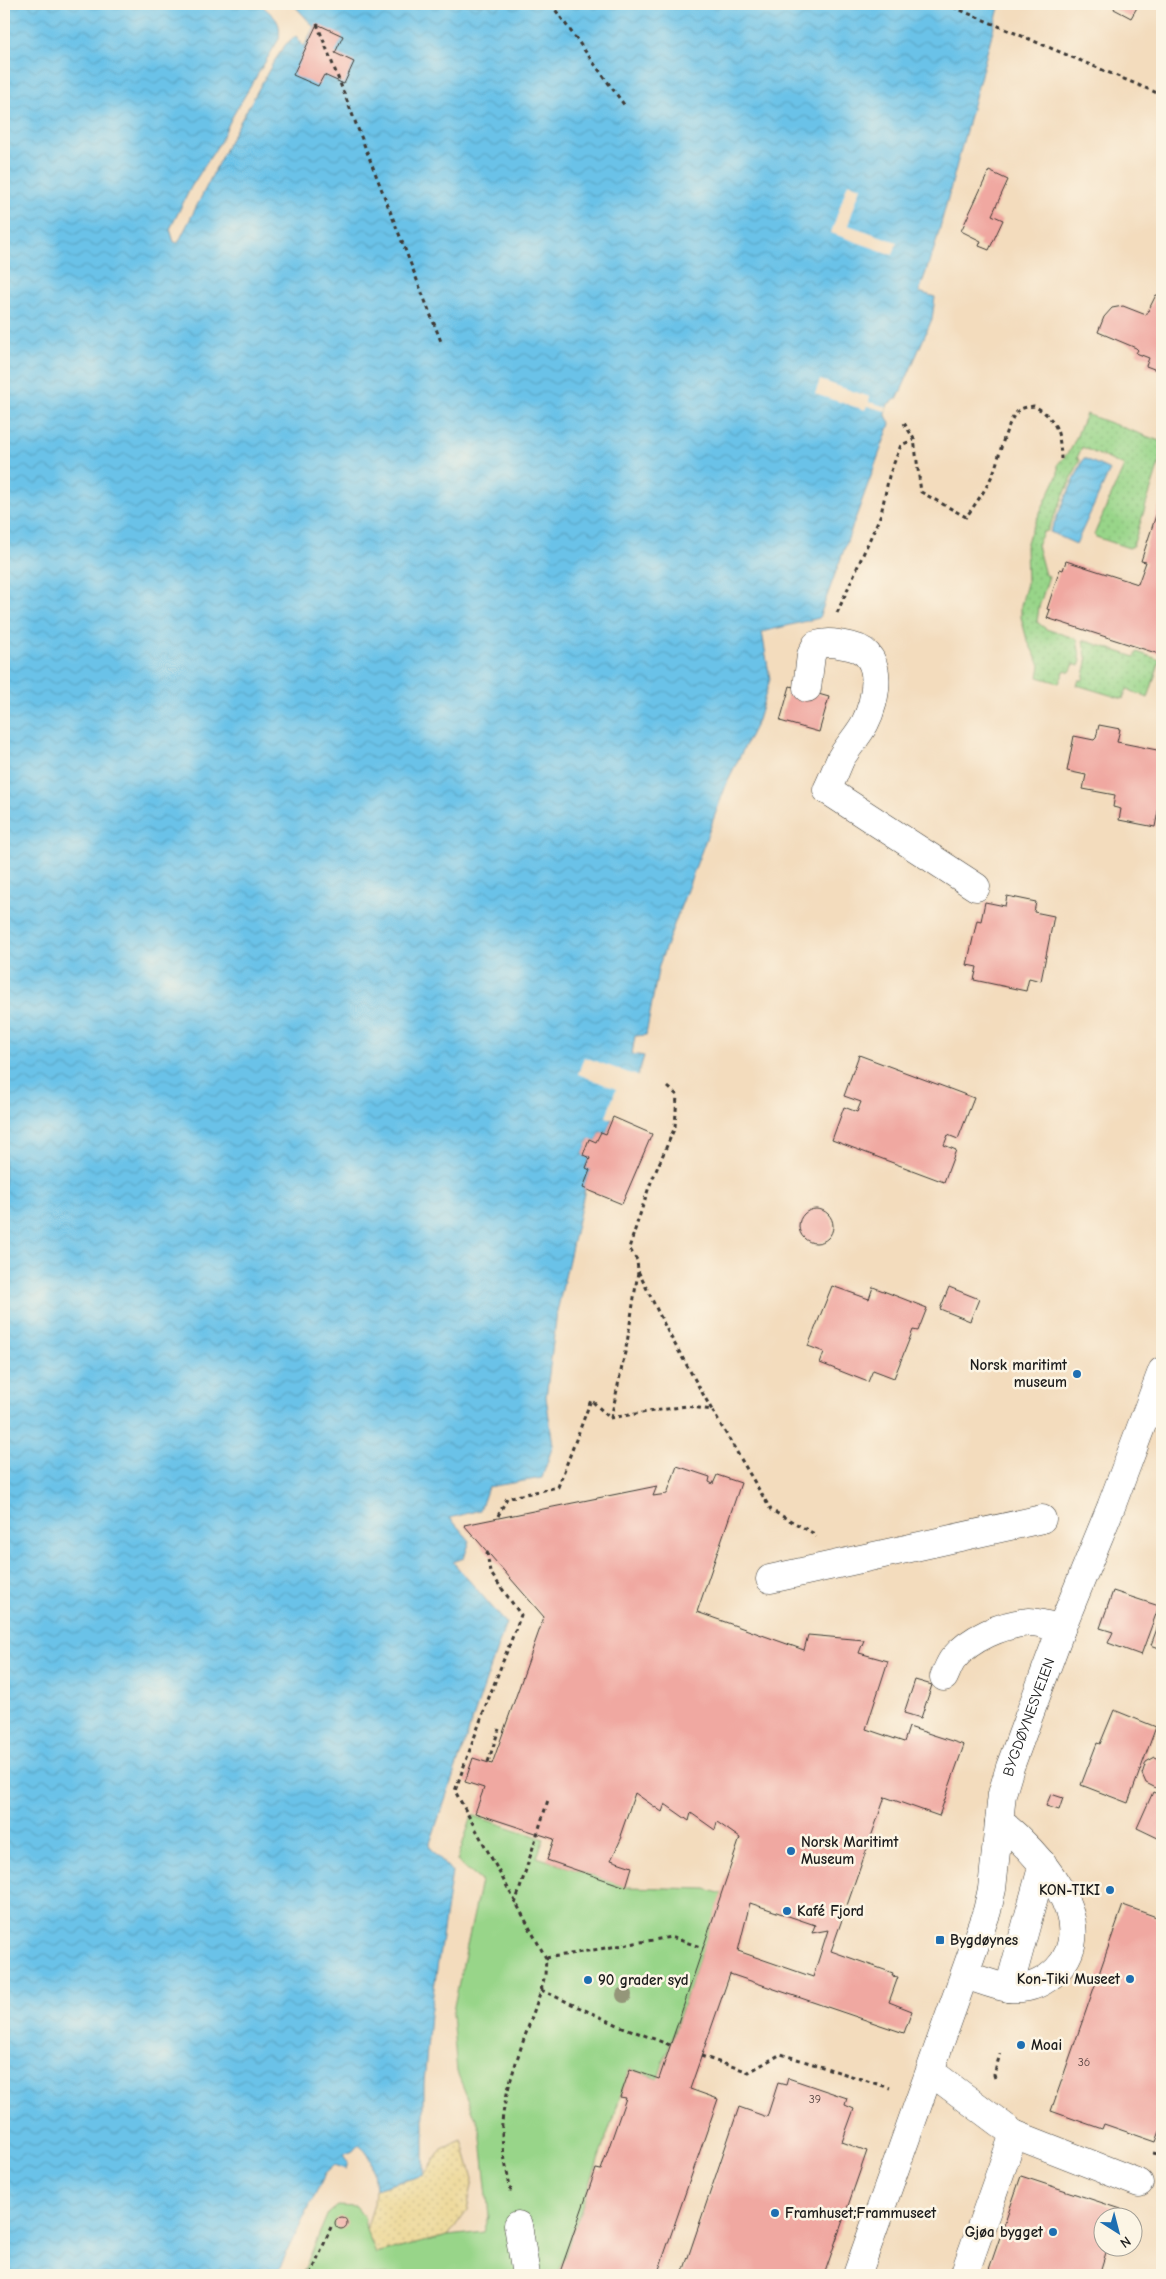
<svg xmlns="http://www.w3.org/2000/svg" width="1166" height="2279" viewBox="0 0 1166 2279" font-family="'Comic Neue',sans-serif">
<defs>
<pattern id="grass-dots" width="8" height="8" patternUnits="userSpaceOnUse" patternTransform="scale(1.25)"><rect width="8" height="8" fill="#98d589"/><path d="M2 2h.1M6 6h.1" fill="none" stroke="#82b676" stroke-width="1.8" stroke-linecap="round"/></pattern>
<pattern id="sand-dots" width="8" height="8" patternUnits="userSpaceOnUse" patternTransform="scale(1.25)"><rect width="8" height="8" fill="#eeda9e"/><path d="M2 2h.1M6 6h.1" fill="none" stroke="#ccba88" stroke-width="1.8" stroke-linecap="round"/></pattern>
<pattern id="water-waves" width="16" height="10" patternUnits="userSpaceOnUse" patternTransform="scale(1.25)"><rect width="16" height="10" fill="#6ac2e8"/><path d="M0 5q4-4 8 0t8 0" fill="none" stroke="#5ba6c6"/></pattern>
</defs>
<rect width="100%" height="100%" fill="#fcf5e5"/>
<filter id="ink" filterUnits="userSpaceOnUse"><feTurbulence type="fractalNoise" baseFrequency=".02" numOctaves="2"/><feDisplacementMap in="SourceGraphic" scale="10" xChannelSelector="R" yChannelSelector="G"/><feConvolveMatrix kernelMatrix="1 2 1 2 8 2 1 2 1" color-interpolation-filters="sRGB"/></filter>
<filter id="wash" filterUnits="userSpaceOnUse"><feTurbulence type="fractalNoise" baseFrequency=".0096" numOctaves="4" result="noise"/><feDisplacementMap in="SourceGraphic" scale="20" xChannelSelector="R" yChannelSelector="G"/><feGaussianBlur stdDeviation="1.12" result="paint"/><feColorMatrix in="noise" values="0 0 0 0 0 0 0 0 0 0 0 0 0 0 0 0 0 1.4 0 .05"/><feComposite in="paint" operator="in"/></filter>
<g filter="url(#wash)">
<rect width="100%" height="100%" fill="#f3dcbd"/>
<g fill="url(#grass-dots)" stroke="#5a7852">
<path d="M1086 414 1162 442V454L1133 546 1129 548 1096 537 1094 535 1124 466 1082 447 1077 458 1080 460 1047 532 1044 531 1037 545 1045 575 1049 576 1039 607 1037 622 1046 629 1077 639 1081 661 1079 666 1074 664 1070 672 1065 670 1059 683 1038 677 1040 665 1027 640 1021 617V605L1027 583 1026 546 1029 536 1058 474V464L1071 449Z"/>
<path d="M1083 640 1135 657 1137 652 1160 660 1148 698 1127 689 1123 699 1077 685 1079 680H1083L1087 662Z"/>
</g>
<path fill="url(#sand-dots)" stroke="#857b5d" d="M462 2140 473 2179 467 2210 448 2236 376 2254 366 2230 374 2204 375 2189 424 2175 442 2149Z"/>
<path fill="#98d589" stroke="#5a7852" d="M472 1815 544 1839 537 1857 627 1887 706 1889 722 1894 658 2078 630 2069 558 2275H302L328 2213 337 2206 356 2207 364 2217 366 2230 376 2254 448 2236 484 2232 489 2216 480 2129 457 2072 452 2015 481 1881 457 1861Z"/>
<g fill="url(#water-waves)" stroke="#436f82">
<path d="M4 4H261C273 17 282 19 279 39L232 117 220 142 191 187 170 229 174 242 178 243 230 140 273 63 286 44 296 36 304 47 314 27 293 4H1000L935 246 919 292 935 297 932 319 898 398 888 404 885 413 890 424 819 618 762 632 770 679 758 720 728 780 659 965 646 1035 635 1036 632 1054 644 1056 634 1088 613 1117 606 1134 601 1132 596 1142 589 1139 583 1155 590 1158 586 1168 590 1170 583 1188 585 1189 557 1312 546 1397 553 1445 542 1478 488 1487 480 1510 450 1518 470 1541 464 1558 453 1562 506 1623 429 1846 452 1872 430 2014 424 2084V2175L375 2189C373 2173 373 2153 358 2145L353 2151 343 2155 348 2162 346 2169 335 2165 325 2174 276 2275H4Z"/>
<path d="M1084 458 1110 470 1076 544 1050 532Z"/>
</g>
<g fill="#f3dcbd">
<path d="M848 183 861 187 848 225 897 242 893 255 831 233Z"/>
<path d="M820 380 870 397 869 402 887 407 886 411 867 406 865 410 815 394Z"/>
<path d="M584 1057 640 1077 636 1089 615 1118 612 1119 606 1117 616 1089 578 1074Z"/>
</g>
<g id="blocks">
<g fill="#f0a8a1" fill-rule="evenodd">
<path d="M1116 4H1139L1131 18 1114 9Z"/>
<path d="M317 24 343 36 335 53 354 62 344 84 324 75 318 86 293 75Z"/>
<path d="M989 171 1008 180 992 215 1003 220 989 250 979 246 981 241 961 231Z"/>
<path d="M1156 295 1162 296V372L1146 366 1149 358 1136 353 1138 350 1136 348 1098 332 1104 317 1112 308 1123 306 1146 315Z"/>
<path d="M1162 497V655L1047 618 1050 610 1047 609 1060 569 1063 570 1066 561 1138 584 1146 562 1141 561Z"/>
<path d="M790 686 829 697 819 732 780 721Z"/>
<path d="M1099 725 1120 729 1117 742 1162 751V791L1155 827 1119 820 1121 809 1113 807 1115 795 1083 789 1086 775 1067 771 1074 736 1094 740 1096 738Z"/>
<path d="M1007 896 1036 902 1034 912 1054 916 1041 981 1029 978 1026 991 974 980 977 967 967 965 977 920 981 921 985 902 1005 906Z"/>
<path d="M859 1055 974 1098 958 1139 948 1135 944 1145 956 1150 944 1182 832 1140 844 1107 857 1112 861 1102 844 1096Z"/>
<path d="M613 1117 652 1134 622 1204 583 1188 590 1170 586 1168 590 1158 583 1155 589 1139 596 1142 601 1132 606 1134Z"/>
<circle cx="816" cy="1226" r="17"/>
<path d="M832 1286 869 1299 873 1287 927 1308 918 1331 913 1330 894 1378 873 1370 868 1382 820 1363 824 1352 808 1346Z"/>
<path d="M949 1287 979 1299 970 1321 940 1309Z"/>
<path d="M677 1466 710 1477 709 1482 713 1484 717 1475 741 1483 697 1612 804 1650 808 1635 864 1640 859 1653 888 1661 866 1729 904 1742 909 1727 964 1745 939 1816 885 1797 831 1951 893 1973 892 1976 898 1977 889 2002 912 2011 904 2033 730 1974 690 2089 718 2099 657 2275H559L596 2169 601 2170 626 2098 620 2097 630 2069 659 2079 740 1838 717 1822 715 1830 691 1813 689 1821 665 1804 662 1812 635 1793 620 1836 622 1837 611 1860 632 1867 626 1887 547 1860 554 1839 475 1813 484 1788 465 1782 473 1758 492 1764 544 1617 464 1525 657 1486 653 1496 667 1494ZM750 1903 815 1925 812 1933 828 1930 813 1977 738 1951Z"/>
<path d="M1113 1591 1159 1606 1141 1655 1108 1643 1113 1632 1100 1628Z"/>
<path d="M1162 1615V1649L1151 1645Z"/>
<path d="M915 1680 932 1685 921 1718 904 1713Z"/>
<path d="M1114 1710 1156 1727 1128 1803 1081 1785 1097 1743 1100 1744Z"/>
<path d="M1155 1757 1162 1760V1791L1146 1783 1142 1774 1146 1762Z"/>
<path d="M1153 1792 1162 1796V1840L1137 1828Z"/>
<path d="M1051 1794 1063 1798 1059 1810 1046 1806Z"/>
<path d="M1123 1905 1162 1919V2132L1160 2131 1156 2142 1104 2124 1102 2129 1051 2111Z"/>
<path d="M788 2078 847 2098 845 2105 854 2109 842 2142 867 2151 824 2275H682L739 2107 767 2117 778 2083 786 2085Z"/>
<path d="M1021 2176 1121 2209 1119 2216H1104V2246H1108L1099 2275H987Z"/>
<circle cx="341" cy="2223" r="6"/>
</g>
</g>
</g>
<g filter="url(#ink)">
<use href="#blocks" fill-opacity="0" stroke="#3c3934" stroke-width="1"/>
<g fill="none" stroke-linecap="round" stroke-linejoin="round">
<g stroke="#3c3934" stroke-width="29">
<g id="minor">
<path d="M807 688 811 655 816 645C829 641 840 644 853 647 886 654 876 702 865 723 858 736 848 746 841 758 836 769 832 780 827 790L976 887"/>
<path d="M770 1579 1042 1519"/>
<path d="M944 1677C947 1671 949 1664 953 1659 970 1638 1003 1624 1030 1622 1039 1622 1051 1626 1061 1629"/>
<path d="M965 1975C979 1979 995 1986 1009 1988 1028 1990 1044 1983 1057 1970 1103 1922 1036 1851 999 1821"/>
<path d="M1009 1988 1043 1864"/>
<path d="M931 2072 1014 2134 1139 2183"/>
<path d="M518 2225 526 2275"/>
<path id="s1" d="M857 2275 987 1911 992 1889 1002 1794 1010 1767 1061 1629 1111 1507 1162 1371"/>
<path d="M964 2275 1014 2134"/>
</g>
</g>
<g stroke="#3c3934" stroke-width="3" stroke-dasharray="4 4" stroke-linecap="butt">
<path d="M551 4 625 106"/>
<path d="M946 4 1162 95"/>
<path d="M317 24 442 344"/>
<path d="M904 423 914 439 921 492 966 517C977 502 987 488 994 471 1000 455 1006 421 1019 410 1024 407 1029 407 1034 406 1058 419 1060 434 1061 459"/>
<path d="M837 613 881 514 889 476 901 445 913 440"/>
<path d="M668 1087 677 1095 675 1127 649 1187 629 1248 637 1260 638 1271 668 1332 712 1410"/>
<path d="M610 1418 686 1406 712 1410 771 1510 813 1533 816 1537"/>
<path d="M611 1418 627 1343 638 1272"/>
<path d="M498 1516 507 1498 558 1487 591 1400 610 1418"/>
<path d="M487 1552 490 1572 521 1615 486 1705 455 1791 546 1958 545 1975 541 1990C529 2028 505 2084 502 2123 501 2147 507 2172 512 2195"/>
<path d="M488 1762 499 1729"/>
<path d="M515 1904 548 1800"/>
<path d="M546 1958 671 1937 703 1948"/>
<path d="M541 1990 620 2026 670 2045"/>
<path d="M701 2056 749 2072 781 2054 890 2088"/>
<path d="M995 2078 994 2075 1000 2054"/>
<path d="M1153 2153 1162 2155"/>
<path d="M311 2275 331 2227"/>
</g>
<use href="#minor" stroke="#fff" stroke-width="28"/>
</g>
<circle fill="#949679" cx="624" cy="1995" r="8"/>
</g>
<g fill="#1f6fb2" stroke="#fcf5e5" stroke-width="2">
<circle cx="1077" cy="1374" r="5"/>
<circle cx="791" cy="1851" r="5"/>
<circle cx="1110" cy="1890" r="5"/>
<circle cx="787" cy="1911" r="5"/>
<rect x="935" y="1935" width="10" height="10" rx="2.5"/>
<circle cx="1130" cy="1979" r="5"/>
<circle cx="588" cy="1980" r="5"/>
<circle cx="1021" cy="2045" r="5"/>
<circle cx="775" cy="2213" r="5"/>
<circle cx="1053" cy="2232" r="5"/>
</g>
<g text-anchor="middle" dominant-baseline="central" stroke-width="5" stroke-linejoin="round" paint-order="stroke">
<g font-size="12" fill="#513f3d">
<text x="1084" y="2062">36</text>
<text x="815" y="2099">39</text>
</g>
<g font-size="15" font-weight="bold" fill="#1c1c1c" stroke="#fcf5e5" text-anchor="start">
<text x="1067" y="1365" text-anchor="end">Norsk maritimt<tspan x="1067" dy="17">museum</tspan></text>
<text x="801" y="1842">Norsk Maritimt<tspan x="801" dy="17">Museum</tspan></text>
<text x="1100" y="1890" text-anchor="end">KON-TIKI</text>
<text x="797" y="1911">Kafé Fjord</text>
<text x="950" y="1940">Bygdøynes</text>
<text x="1120" y="1979" text-anchor="end">Kon-Tiki Museet</text>
<text x="598" y="1980">90 grader syd</text>
<text x="1031" y="2045">Moai</text>
<text x="785" y="2213">Framhuset;Frammuseet</text>
<text x="1043" y="2232" text-anchor="end">Gjøa bygget</text>
</g>
<g font-size="15" fill="#1c1c1c" stroke="#fcf5e5">
<text stroke="none"><textPath href="#s1" startOffset="586">BYGDØYNESVEIEN</textPath></text>
</g>
</g>
<rect width="1166" height="2279" fill="none" stroke="#fcf5e5" stroke-width="20"/>
<g transform="translate(1118 2232) rotate(144)"><circle r="24" fill="#fcf5e5" stroke="#a29e95"/>
<path d="M0-4L9 19L0 12L-9 19Z" fill="#1f6fb2"/>
<text y="-8" font-size="14" font-weight="bold" text-anchor="middle" fill="#1c1c1c">N</text>
</g>
</svg>
